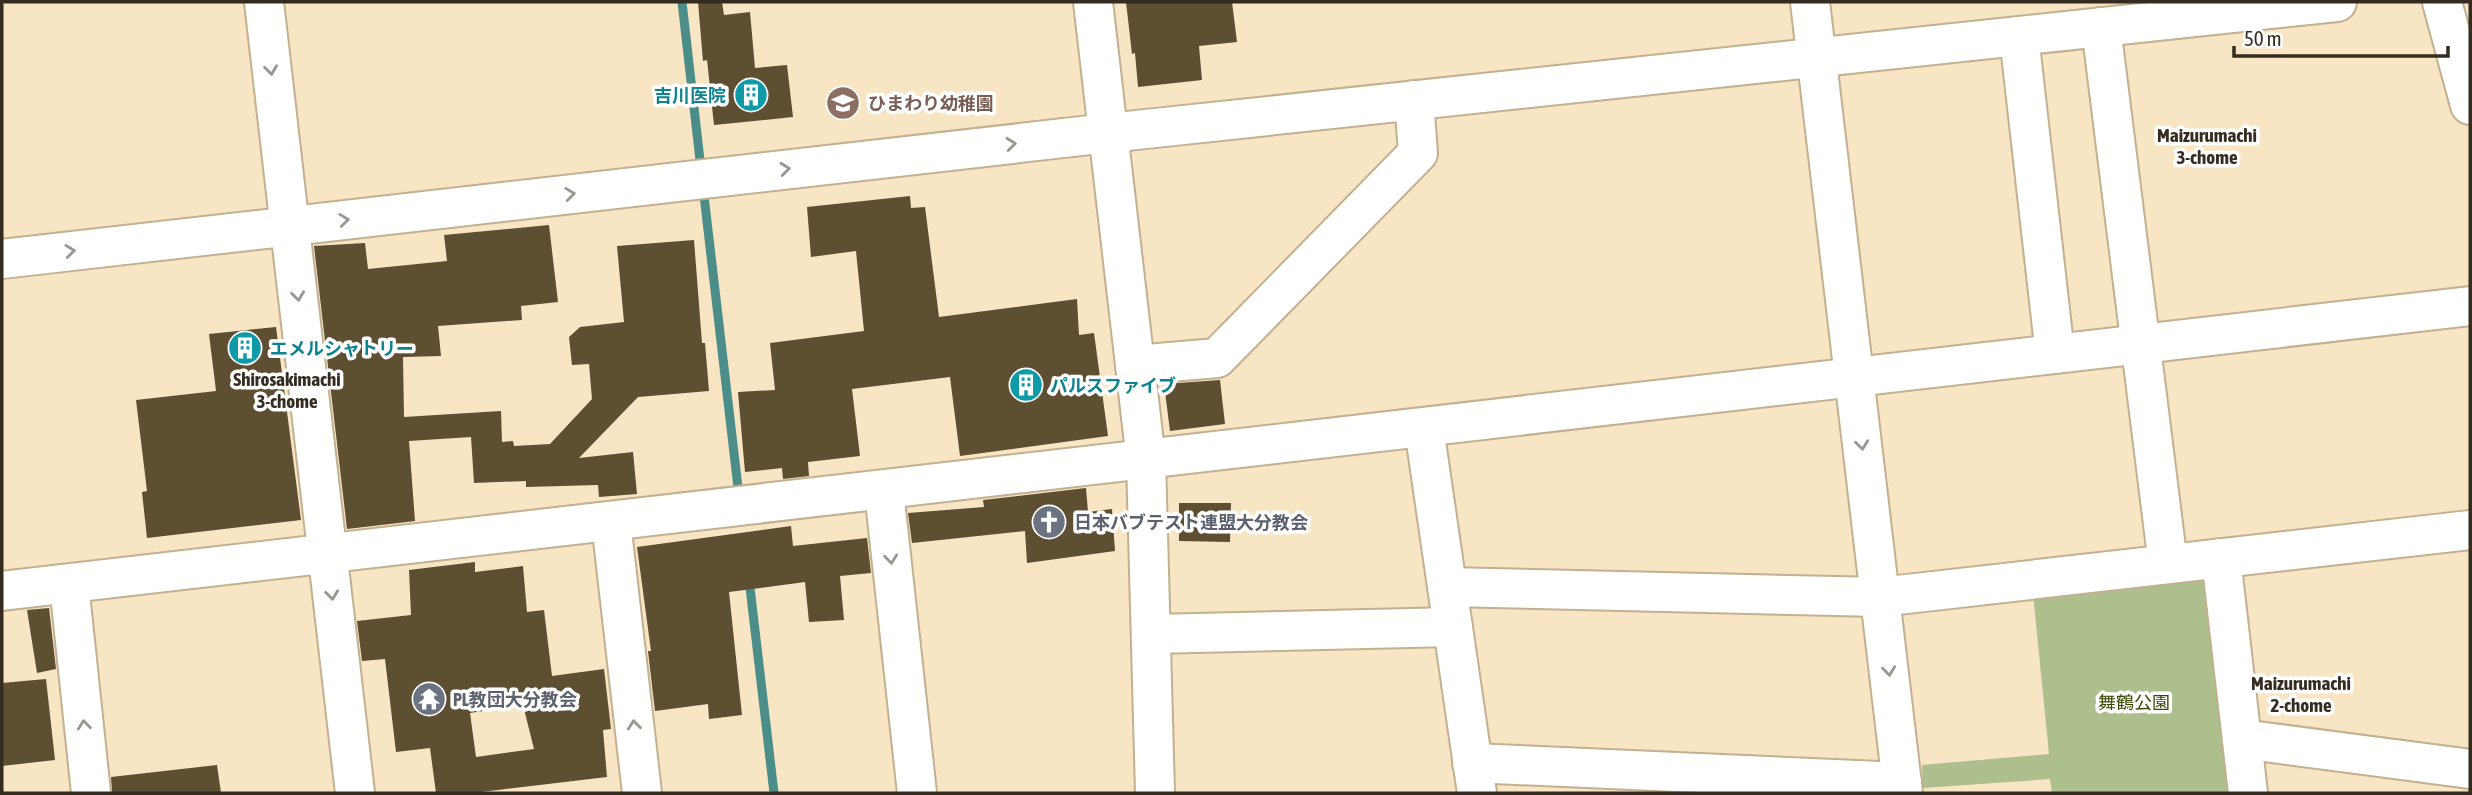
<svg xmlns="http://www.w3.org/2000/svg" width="2472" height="795" viewBox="0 0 2472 795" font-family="'Asap Condensed','Noto Sans JP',sans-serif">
<rect width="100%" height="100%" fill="#f7e5c4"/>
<path fill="#acbf8c" d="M2202 577 2211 586 2235 793H2052L2050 779 1923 788 1922 765 2049 754 2033 594Z"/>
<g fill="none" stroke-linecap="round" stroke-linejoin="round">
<g stroke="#4b8d89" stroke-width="9">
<path d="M682 2 701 169"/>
<path d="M703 187 739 496"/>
<path d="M749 579 774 793"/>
</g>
</g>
<g fill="#5e4e32" fill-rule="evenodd">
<path d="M698 2H722L724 15 750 12 755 68 787 65 793 117 714 125 707 60 703 61Z"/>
<path d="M1126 2H1232L1237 42 1199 46 1202 80 1138 87 1135 53 1132 54Z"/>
<path d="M910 196 911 208 925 207 939 317 1077 299 1079 335 1094 333 1108 436 960 456 950 377 852 389 860 456 808 462 809 476 783 479 782 468 745 472 738 392 775 390 770 343 864 331 856 251 811 257 807 207Z"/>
<path d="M549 225 558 302 521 306 522 320 438 326 441 356 403 357 404 417 501 411 502 442 513 441 514 446 550 444 592 399 589 364 572 365 569 337 580 327 624 322 617 246 694 240 702 343H705L709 391 638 397 579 458 633 452 637 494 599 497 598 485 526 487V481L474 483 471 437 409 441 415 521 347 529 314 246 365 243 368 269 447 261 444 235Z"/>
<path d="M276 327 301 520 147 538 142 492 147 491 136 400 216 391 209 334Z"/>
<path d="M1220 380 1225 424 1170 431 1164 384Z"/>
<path d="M1086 488 1088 512 1112 509 1115 551 1027 563 1025 531 912 543 908 513 984 507 983 500Z"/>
<path d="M1179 503H1231L1230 542 1179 541Z"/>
<path d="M791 526 793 546 867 538 871 573 840 576 844 620 809 622 805 582 729 592 742 715 709 719 708 704 655 711 648 651H651L637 547Z"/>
<path d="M475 562V572L523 566 527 612 544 610 552 676 604 669 611 729 603 730 607 777 473 793H436L430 748 396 752 385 659 362 661 357 621 411 615 409 570ZM523 705 534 749 476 757 470 713Z"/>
<path d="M49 608 56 669 37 673 27 610Z"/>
<path d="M46 679 55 760 2 766V683Z"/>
<path d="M217 765 221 793H112L111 777Z"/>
</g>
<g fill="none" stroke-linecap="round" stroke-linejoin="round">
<g stroke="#c2b091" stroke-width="42">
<g id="minor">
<path d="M264 2 355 793"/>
<path d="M1093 2 1146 460 1155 793"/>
<path d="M1810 2 1903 793"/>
<path d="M2442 2 2470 105"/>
<path d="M2101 27 2168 564"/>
<path d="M2019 36 2055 354"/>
<path d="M2 259 1108 133 2337 2"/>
<path d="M1135 365 1217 358 1418 153 1414 100"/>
<path d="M1424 428 1477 793"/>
<path d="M884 491 917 793"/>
<path d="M611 522 642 793"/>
<path d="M2221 558 2248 793"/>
<path d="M69 584 91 793"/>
<path d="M1447 587 1880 597 2470 530"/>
<path d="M2 591 2470 306"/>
<path d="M1152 634 1453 627"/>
<path d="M2242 739 2470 769"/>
<path d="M1472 763 1902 782"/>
</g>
</g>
<use href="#minor" stroke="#fff" stroke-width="38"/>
</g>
<defs><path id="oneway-chevron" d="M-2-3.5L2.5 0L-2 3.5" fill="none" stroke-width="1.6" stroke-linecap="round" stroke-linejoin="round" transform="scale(1.75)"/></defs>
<g stroke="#9a9690">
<use href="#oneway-chevron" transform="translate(271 70) rotate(83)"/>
<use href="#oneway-chevron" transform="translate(1011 144) rotate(-6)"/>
<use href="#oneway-chevron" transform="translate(785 169) rotate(-6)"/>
<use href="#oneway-chevron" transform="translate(570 194) rotate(-7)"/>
<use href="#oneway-chevron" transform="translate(344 220) rotate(-7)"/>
<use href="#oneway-chevron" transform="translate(70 251) rotate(-7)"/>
<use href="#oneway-chevron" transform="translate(298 296) rotate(83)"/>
<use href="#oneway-chevron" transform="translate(1862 445) rotate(83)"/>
<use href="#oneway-chevron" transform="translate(891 559) rotate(84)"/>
<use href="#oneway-chevron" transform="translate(332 595) rotate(83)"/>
<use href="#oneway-chevron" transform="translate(1889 671) rotate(83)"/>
<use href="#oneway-chevron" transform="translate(84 725) rotate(-96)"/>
<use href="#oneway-chevron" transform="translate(634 725) rotate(-96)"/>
</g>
<defs>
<g id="building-disc" transform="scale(1.75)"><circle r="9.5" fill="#0f9aa8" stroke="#fff"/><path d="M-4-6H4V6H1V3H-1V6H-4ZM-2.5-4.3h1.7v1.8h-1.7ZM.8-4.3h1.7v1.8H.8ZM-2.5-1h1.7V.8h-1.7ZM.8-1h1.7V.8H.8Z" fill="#fff"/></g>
<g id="school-disc" transform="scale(1.75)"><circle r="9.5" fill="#8d6e63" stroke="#fff"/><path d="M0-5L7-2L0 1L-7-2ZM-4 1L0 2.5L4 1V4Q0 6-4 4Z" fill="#fff"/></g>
<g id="church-disc" transform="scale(1.75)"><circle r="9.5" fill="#6b7280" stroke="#fff"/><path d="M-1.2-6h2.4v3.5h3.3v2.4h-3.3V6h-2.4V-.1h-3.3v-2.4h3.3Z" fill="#fff"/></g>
<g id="temple-disc" transform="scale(1.75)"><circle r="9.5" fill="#6b7280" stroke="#fff"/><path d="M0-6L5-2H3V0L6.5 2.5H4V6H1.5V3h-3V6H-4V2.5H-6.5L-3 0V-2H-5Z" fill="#fff"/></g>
</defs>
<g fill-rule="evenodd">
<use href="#building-disc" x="751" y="95"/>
<use href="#school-disc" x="843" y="103"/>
<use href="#building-disc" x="245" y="348"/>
<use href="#building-disc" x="1026" y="385"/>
<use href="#church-disc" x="1049" y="522"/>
<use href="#temple-disc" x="429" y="699"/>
</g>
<g text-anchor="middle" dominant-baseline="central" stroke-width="7" stroke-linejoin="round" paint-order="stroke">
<g font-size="18" font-weight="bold" fill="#0d838f" stroke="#fff" text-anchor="start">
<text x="726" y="95" text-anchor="end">吉川医院</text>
<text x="270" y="348">エメルシャトリー</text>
<text x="1050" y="385">パルスファイブ</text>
</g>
<g font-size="18" font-weight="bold" fill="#785e54" stroke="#fff" text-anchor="start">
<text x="868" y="103">ひまわり幼稚園</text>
</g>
<g font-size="18" font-weight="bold" fill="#5b616d" stroke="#fff" text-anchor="start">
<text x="1074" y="522">日本バブテスト連盟大分教会</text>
<text x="453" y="699">PL教団大分教会</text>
</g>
<g font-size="18" fill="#364900" stroke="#fff">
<text x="2134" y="702">舞鶴公園</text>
</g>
<g font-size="19" font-weight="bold" fill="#342c20" stroke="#fff">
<text x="2207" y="135">Maizurumachi<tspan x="2207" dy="22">3-chome</tspan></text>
<text x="287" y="379">Shirosakimachi<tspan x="287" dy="22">3-chome</tspan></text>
<text x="2301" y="683">Maizurumachi<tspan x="2301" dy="22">2-chome</tspan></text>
</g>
</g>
<rect width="2472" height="795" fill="none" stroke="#342c20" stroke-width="7"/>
<path d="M2234 46v10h214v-10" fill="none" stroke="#342c20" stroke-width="3.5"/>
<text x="2244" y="46" font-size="21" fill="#342c20" stroke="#ffffff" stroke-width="5" paint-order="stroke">50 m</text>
</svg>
